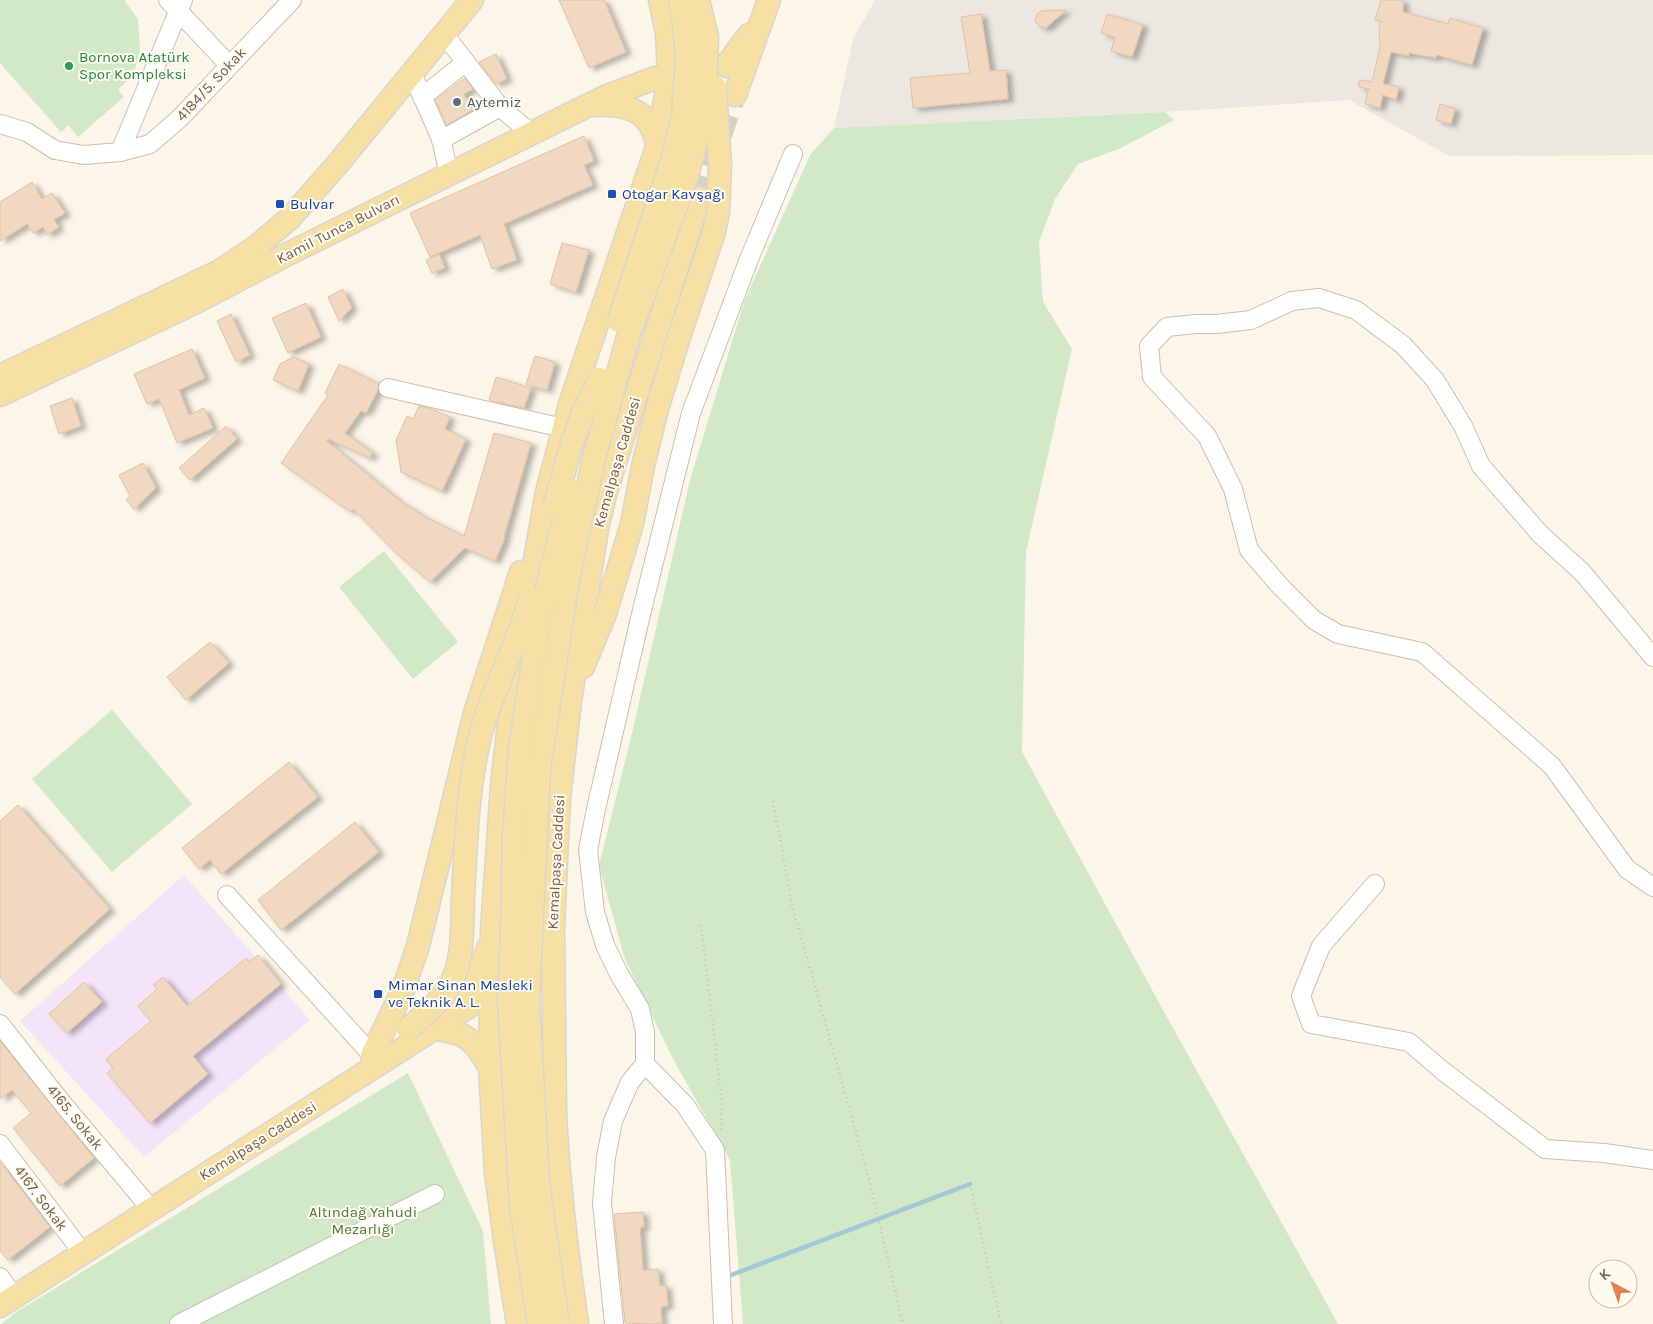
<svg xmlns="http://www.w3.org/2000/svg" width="1653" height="1324" viewBox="0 0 1653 1324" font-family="Karla,sans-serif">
<defs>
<filter id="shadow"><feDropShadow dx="5.5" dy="3" stdDeviation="2.5" flood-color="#0004"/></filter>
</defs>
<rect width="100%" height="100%" fill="#fcf6e8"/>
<path fill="#ece8e1" d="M875 0H1653V155L1449 156 1349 100 1198 110 834 128 853 39Z"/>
<path fill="#f3e4f8" d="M184 875 310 1020 144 1157 20 1021Z"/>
<g fill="#d1e9c6">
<path d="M0 0H124L138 19 140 51 135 69 130 77 118 90 124 97 78 137 68 125 61 132 0 63Z"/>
<path d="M1165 112 1174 120 1121 148 1078 164 1055 199 1039 242 1043 302 1072 349 1026 552 1022 752 1173 1028 1338 1324H743L730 1160 673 1059 625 959 599 866 632 733 690 480 744 302 810 155 834 128Z"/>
<path d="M384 551 458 642 413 679 339 587Z"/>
<path d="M112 710 192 804 112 872 32 779Z"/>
<path d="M408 1073 483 1231 491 1324H1L18 1311Z"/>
</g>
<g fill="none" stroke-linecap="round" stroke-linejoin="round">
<path stroke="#a3c9d6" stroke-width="4.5" d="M726 1277 970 1184"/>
</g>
<g fill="#f0d8c1" stroke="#e2c1a2" filter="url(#shadow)">
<path d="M559 0H604L626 52 589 68Z"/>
<path d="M1381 0H1403V12L1448 24 1450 18 1483 28 1472 65 1437 55 1436 58 1409 53V56L1391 52 1383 84 1399 87 1396 100 1383 95 1380 108 1365 104 1368 90H1370L1358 86 1360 80 1372 82 1380 47 1379 29 1381 21 1375 20Z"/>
<path d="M1066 10 1046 28 1040 27 1035 21 1037 14 1042 11Z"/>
<path d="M981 14 990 71 1006 70 1008 99 913 108 910 78 970 73 961 17Z"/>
<path d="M1107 14 1143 25 1132 57 1111 51 1115 37 1101 33Z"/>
<path d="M496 54 507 79 496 84 479 62Z"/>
<path d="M465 78 473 89 464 94 473 110 447 125 435 100Z"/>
<path d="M1440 104 1455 109 1451 124 1436 120Z"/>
<path d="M584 136 594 161 584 165 593 185 504 224 517 260 492 269 480 235 430 257 410 213Z"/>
<path d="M32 182 42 199 52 193 65 213 54 220 59 227 47 235 43 227 33 233 27 224 0 241V202Z"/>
<path d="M562 243 589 250 576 292 550 284Z"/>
<path d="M439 254 445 268 432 273 426 260Z"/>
<path d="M343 289 352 308 339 321 328 297Z"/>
<path d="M306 303 321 337 288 353 272 318Z"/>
<path d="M231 314 250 355 236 362 217 321Z"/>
<path d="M192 349 205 378 179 390 189 415 204 408 213 428 177 443 159 399 147 404 134 374Z"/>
<path d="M535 356 555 362 547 390 526 384Z"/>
<path d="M293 357 309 364 298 391 273 380 280 364Z"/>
<path d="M339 364 379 384 378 390 366 413 361 411 345 433 373 453 370 458 328 439 327 441 407 507V505L423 516 464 536 494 433 531 443 504 537 505 538 495 561 465 548 430 582 397 554 353 509 351 512 281 463 328 395 325 393Z"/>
<path d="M496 377 531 388 524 408 489 400Z"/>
<path d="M72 398 81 426 59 434 50 406Z"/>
<path d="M419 406 431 409 450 417 445 429 466 439 442 491 401 472 396 440 407 416 413 419Z"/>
<path d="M226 426 237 439 190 480 179 468Z"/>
<path d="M143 463 156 488 134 509 126 500 130 496 119 475Z"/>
<path d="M210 642 229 663 186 700 167 677Z"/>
<path d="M289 762 318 797 221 874 210 860 199 869 182 848Z"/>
<path d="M18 805 110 909 15 994 0 977V821Z"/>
<path d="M355 822 379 852 281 930 258 900Z"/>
<path d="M258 955 281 984 193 1056 208 1074 150 1123 107 1073 113 1068 106 1059 151 1021 138 1006 157 989 153 985 163 977 187 1006 246 958 249 962Z"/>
<path d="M84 982 102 1002 67 1033 49 1014Z"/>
<path d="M0 1041 94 1158 60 1186 13 1128 31 1113 12 1090 0 1099Z"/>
<path d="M0 1162 50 1227 8 1260 0 1251Z"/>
<path d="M643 1212 644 1227 640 1228 643 1270 658 1269 660 1286 666 1285 668 1306 661 1307 662 1324 625 1323 614 1214Z"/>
</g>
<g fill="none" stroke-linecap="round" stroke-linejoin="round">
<path stroke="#dad0c1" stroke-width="22" stroke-dasharray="22 11" stroke-linecap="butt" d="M699 198 735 95"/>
<g stroke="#cdbfae" stroke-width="20">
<g id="minor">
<path d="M168 0 229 65"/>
<path d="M444 34 500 107 532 134"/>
<path d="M412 73 441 139 449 174"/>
<path d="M422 97 466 62"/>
<path d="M0 124 27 132 55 150 84 155 120 152 150 144 180 118 292 0"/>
<path d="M441 140 500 107"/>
<path d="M120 152 183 0"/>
<path d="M388 388 563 428"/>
<path d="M1653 657 1582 572 1540 534 1481 466 1463 426 1435 380 1403 345 1356 310 1319 298 1292 301 1251 320 1216 324H1196L1167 327 1149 346 1152 377 1207 436 1233 489 1249 550 1280 586 1314 620 1338 634 1422 652 1552 766 1627 869 1653 887"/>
<path d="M1375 884 1321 946 1301 996 1311 1024 1409 1042 1443 1071 1545 1149 1604 1153 1653 1160"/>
<path d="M227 895 372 1055"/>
<path d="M0 1024 63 1104 151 1209"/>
<path d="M645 1064 685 1105 715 1150 723 1324"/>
<path d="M0 1144 83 1253"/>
<path d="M0 1277 14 1297"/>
<path d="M179 1324 435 1194"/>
<path d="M614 1324 602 1203 606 1157 613 1121 630 1082 645 1064V1032L640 1009 619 974 605 945 595 912 588 850 596 809 642 610 691 413 749 259 793 154"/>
</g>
</g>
<g stroke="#dbd5d1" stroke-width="25">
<g id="major">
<path d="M726 66 749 35"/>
<path d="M735 95 769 0"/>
<path d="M594 105C612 104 636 105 648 122 653 128 655 137 658 144"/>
<path d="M0 376 220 271 256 247 290 218 336 166 472 0"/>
<path d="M0 395 194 303 292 252 607 96 655 78 679 74"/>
<path d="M583 667 605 614"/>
<path d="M553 933C554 993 554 1053 555 1112 558 1183 567 1254 577 1324"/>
<path d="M440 1011C462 995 480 975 488 948"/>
<path d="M435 1029C467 1032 475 1041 490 1068"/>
<path d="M372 1055 403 990 418 946 475 713 521 572"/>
<path d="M0 1306 490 993C516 976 548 960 553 927L559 798 570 701 597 529 605 495 628 421 699 198"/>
<path d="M518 1324 505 1241 496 1172 490 1068 492 930 502 786 514 677 547 492 571 401 658 144 669 75 667 33 660 0"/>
</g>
</g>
<g stroke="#d5bca3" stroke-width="2.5" stroke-dasharray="1 4" stroke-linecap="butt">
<path d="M773 801 792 905 869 1179 903 1324"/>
<path d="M701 925 722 1103 721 1130"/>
<path d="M970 1184 1001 1324"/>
</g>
<use href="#minor" stroke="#fff" stroke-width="18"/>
<use href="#major" stroke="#f7e0a3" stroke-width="22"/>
<g stroke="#dbd5d1" stroke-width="25" stroke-linecap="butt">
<g id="major-bridge">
<path d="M619 321 673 157 683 115 687 57 684 23 680 0"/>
<path d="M554 507 573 440 583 413 600 379"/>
<path d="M605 614 632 524 643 466 657 409 679 337 714 232 718 212 720 165 715 87"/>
<path d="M408 1029C425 1014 443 1000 453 979 464 954 462 923 463 896 466 845 467 795 478 745 489 694 517 649 530 598"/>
<path d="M539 1324 521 1206 509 1001 512 930 514 835 520 749 540 614 571 491"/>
<path d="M558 1324 538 1183 528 1000 539 769 568 580 594 458 628 337 687 176 701 124 705 92 707 37 698 0"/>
</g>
</g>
<use href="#major-bridge" stroke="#f7e0a3" stroke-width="22"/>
</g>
<circle fill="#2e9e5b" stroke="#fefaee" stroke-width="2" cx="69" cy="66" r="5"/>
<circle fill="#5c6f8a" stroke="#fefaee" stroke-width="2" cx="457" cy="102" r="5"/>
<g fill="#1a4fb4" stroke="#fefaee" stroke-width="2">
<rect x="607" y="189" width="10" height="10" rx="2.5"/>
<rect x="275" y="199" width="10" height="10" rx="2.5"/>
<rect x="373" y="989" width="10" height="10" rx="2.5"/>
</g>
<g text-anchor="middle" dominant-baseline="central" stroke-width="4" stroke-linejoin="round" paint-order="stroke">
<g font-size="15" fill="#27864d" stroke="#fefaee" text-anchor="start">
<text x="79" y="57">Bornova Atatürk<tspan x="79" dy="17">Spor Kompleksi</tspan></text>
</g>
<g font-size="15" fill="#755f4d" stroke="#fefaee">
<text transform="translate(211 84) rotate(-47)">4184/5. Sokak</text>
<text transform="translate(338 229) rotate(-27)">Kamil Tunca Bulvarı</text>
<text transform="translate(617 462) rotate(-74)">Kemalpaşa Caddesi</text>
<text transform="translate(556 862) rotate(-87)">Kemalpaşa Caddesi</text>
<text transform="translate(75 1117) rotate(51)">4165. Sokak</text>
<text transform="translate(258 1141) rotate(-32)">Kemalpaşa Caddesi</text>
<text transform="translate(41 1198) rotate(53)">4167. Sokak</text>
</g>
<g font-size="15" fill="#4e5e75" stroke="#fefaee" text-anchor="start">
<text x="467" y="102">Aytemiz</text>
</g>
<g font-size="15" fill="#164399" stroke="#fefaee" text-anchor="start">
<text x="622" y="194">Otogar Kavşağı</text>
<text x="290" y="204">Bulvar</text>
<text x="388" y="985">Mimar Sinan Mesleki<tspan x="388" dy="17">ve Teknik A. L.</tspan></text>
</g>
<g font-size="15" fill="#4f7a45" stroke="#fefaee">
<text x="363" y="1212">Altındağ Yahudi<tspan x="363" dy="17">Mezarlığı</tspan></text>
</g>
</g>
<g transform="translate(1613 1284) rotate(319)"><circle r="24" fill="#fefaee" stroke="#c7bcae"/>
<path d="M0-4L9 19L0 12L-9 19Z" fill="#e08053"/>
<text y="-8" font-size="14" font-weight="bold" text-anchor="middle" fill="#755f4d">K</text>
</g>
</svg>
